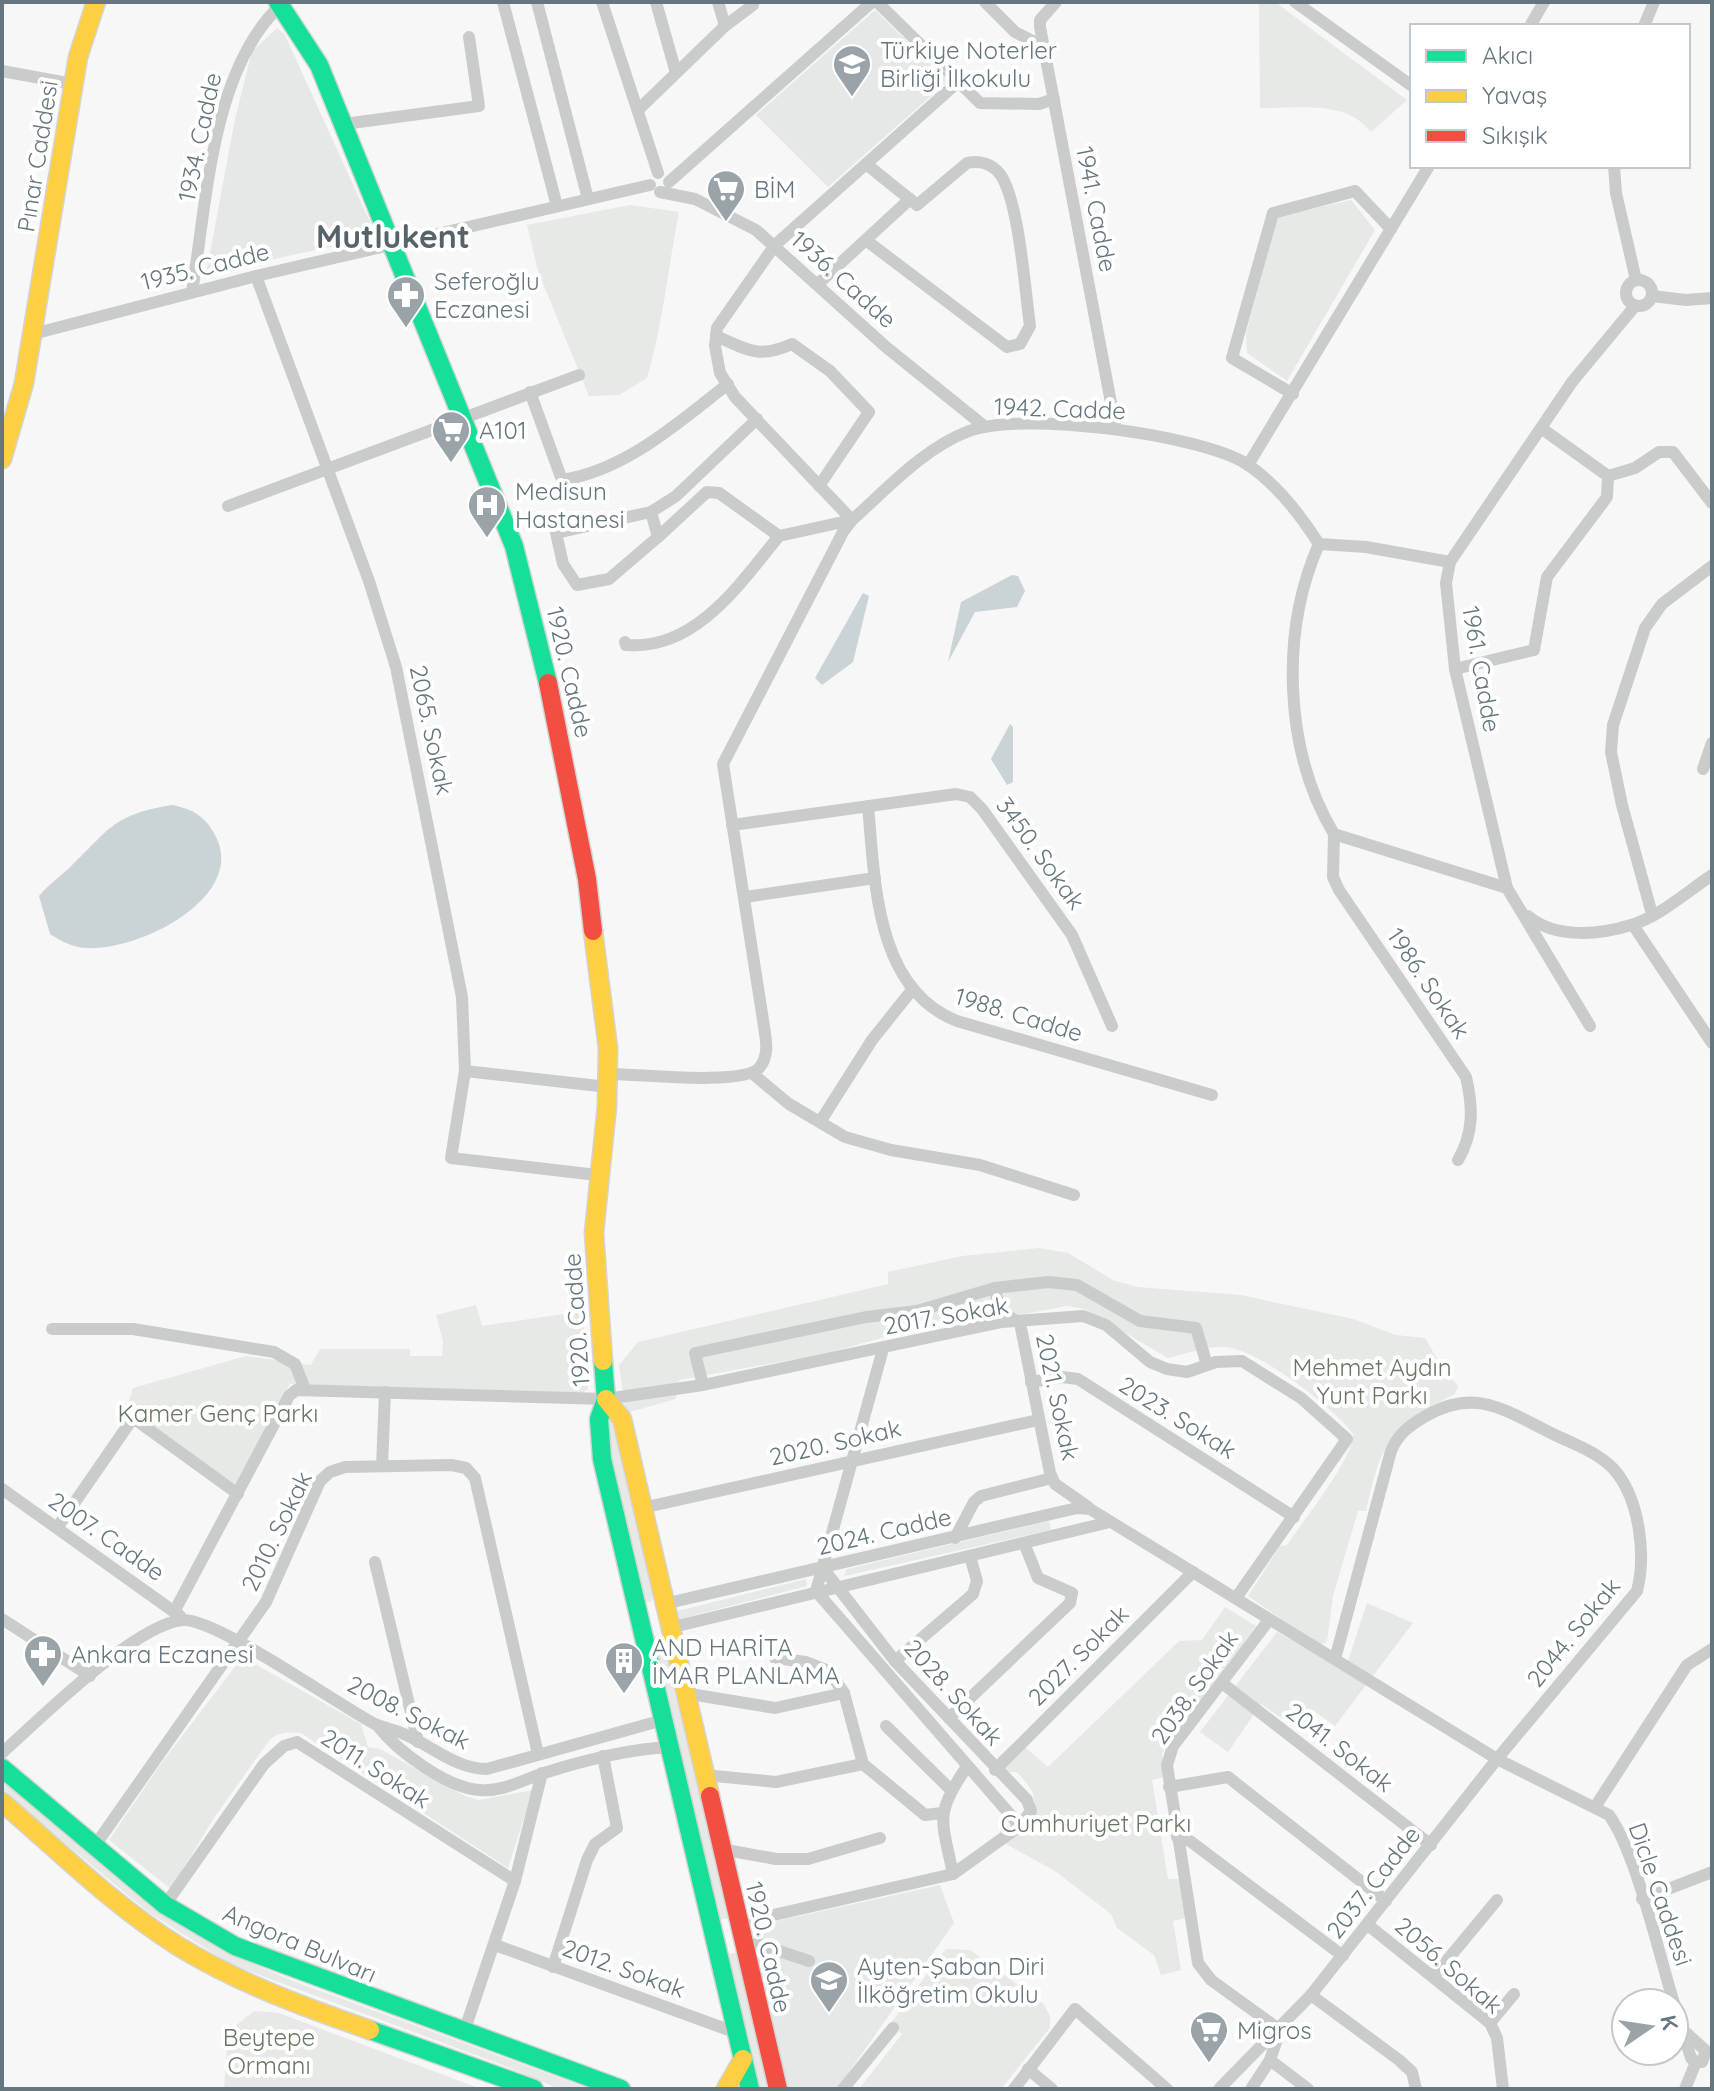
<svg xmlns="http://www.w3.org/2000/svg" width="1714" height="2091" viewBox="0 0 1714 2091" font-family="Quicksand,sans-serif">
<rect width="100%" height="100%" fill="#f7f7f7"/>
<g fill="#e6e8e7">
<path d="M875 10 948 81 828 187 756 115Z"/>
<path d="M277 28 285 35 370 222 366 239 206 274 235 119 252 51Z"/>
<path d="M1367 1603 1413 1623 1335 1726 1311 1709 1299 1730 1261 1704 1228 1752 1200 1732 1277 1632 1345 1670Z"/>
<path d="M940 1885 954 1923 837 2089H787L751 1939 754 1926Z"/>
</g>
<g fill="#e6e9e5">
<path d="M1259 2H1275L1407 100 1371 132C1345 99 1299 109 1260 108Z"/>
<path d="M1351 200 1375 230 1287 381 1247 353 1246 334 1277 217Z"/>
<path d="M630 205 679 212C668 268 663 323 647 378L619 395 589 396 538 271 527 225Z"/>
<path d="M1039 1248 1068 1253 1113 1280 1137 1287 1241 1295 1353 1319 1396 1335 1425 1338 1440 1364 1458 1386 1455 1394C1389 1427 1382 1440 1366 1511H1358L1333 1596 1327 1642 1319 1645 1248 1596 1280 1546 1287 1545C1302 1522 1354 1458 1353 1434 1335 1408 1255 1347 1224 1347 1205 1346 1185 1354 1168 1358L1084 1309 1067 1306 1019 1315 1000 1304 825 1354 679 1380 676 1399 626 1413 619 1365 638 1342 888 1284V1272L962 1256Z"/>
<path d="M476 1305 482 1326 583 1311 588 1389 582 1393 290 1384 235 1484 226 1480 148 1422 129 1401 133 1388 246 1356 311 1365 320 1349H410V1356H442L443 1341 436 1315Z"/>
<path d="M606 1412 612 1419 654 1595 651 1602 643 1601 608 1465Z"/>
<path d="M1049 1521 1051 1530 844 1576 847 1569Z"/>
<path d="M806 1579 807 1586 676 1620 674 1612Z"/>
<path d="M1225 1607 1256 1626 1165 1747 1162 1753 1164 1777 1152 1780 1168 1879H1179L1185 1918 1173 1921 1181 1970 1161 1975 1154 1955 1117 1928 1111 1914 1055 1871 1006 1844 999 1847 992 1841 1034 1809C1037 1792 1027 1784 1017 1772H1006L997 1758 1017 1740 1048 1767 1179 1641 1202 1640Z"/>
<path d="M659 1635 663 1636 728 1918 719 1920 652 1637Z"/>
<path d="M242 1662 253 1663 361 1724 368 1747 380 1749 465 1796 479 1800 533 1790 508 1868 301 1733C287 1732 277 1732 268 1742L214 1818 171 1889 109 1840 160 1765 237 1664Z"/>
<path d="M2 1781 138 1895 227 1953 293 1981 590 2089H559L508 2067 230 1964 148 1912 2 1791Z"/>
<path d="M946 1949 970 1950 1043 2003 1050 2016V2028L1001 2089H859L902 2034 891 2023Z"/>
<path d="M738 1952 772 2089H758L726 1955Z"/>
<path d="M254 2011 279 2013 481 2089H224L228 2032Z"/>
</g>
<g fill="#cad3d5">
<path d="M1012 575 1018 576 1025 591 1017 607 975 612 948 662 961 602Z"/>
<path d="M863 593 869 596 853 662 822 685 815 678Z"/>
<path d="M1010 724 1013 727V782L1007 785 991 759Z"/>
<path d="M172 805C193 809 205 816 215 835 250 899 129 957 78 947 68 945 58 939 50 934L39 896C47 886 57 879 67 870 109 831 110 815 172 805Z"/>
</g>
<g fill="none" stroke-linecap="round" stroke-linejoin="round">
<g stroke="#d3d4d5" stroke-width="21">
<g id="fast">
<path d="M278 2 319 65 514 546 548 683"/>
<path d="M603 1361 606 1399 599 1419 602 1459 750 2089"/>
<path d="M2 1768 165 1905 235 1946 621 2089"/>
<path d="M370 2030 534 2089"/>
</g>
</g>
<g stroke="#d3d4d5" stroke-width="21">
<g id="slow">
<path d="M2 459 24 383 78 57 96 2"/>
<path d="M593 931 608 1048 607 1106 594 1233 603 1361"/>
<path d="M606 1399 622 1419 710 1796"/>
<path d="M2 1802C59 1851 114 1906 178 1946 238 1983 304 2007 370 2030"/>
<path d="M726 2089 743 2059"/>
</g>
</g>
<g stroke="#d3d4d5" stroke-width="21">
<g id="jam">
<path d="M548 683 587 879 593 931"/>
<path d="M710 1796 778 2089"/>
</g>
</g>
<g stroke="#cacccc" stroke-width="12">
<path d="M503 2 557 206"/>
<path d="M537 2 588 199"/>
<path d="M602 2 658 173"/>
<path d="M656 2 676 73"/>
<path d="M718 2 725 26"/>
<path d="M877 2 980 103 1039 104 1054 99"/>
<path d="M985 2 1015 32 1043 46"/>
<path d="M1056 2 1040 20V27L1116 429"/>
<path d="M1295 2 1412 86"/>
<path d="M1530 26 1544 2"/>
<path d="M1644 26 1654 2"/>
<path d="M2 71 73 84"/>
<path d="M638 110 725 26 753 5V2"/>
<path d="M344 124 479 106 469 37"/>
<path d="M866 164 917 205 967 163C980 160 992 164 1000 174 1019 200 1025 291 1030 326L1020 344 1007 347 867 241"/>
<path d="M1614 166 1616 193 1636 280"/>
<path d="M669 182 872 2"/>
<path d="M660 192 695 199 756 230 886 347 984 426"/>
<path d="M256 276 369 581 396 667 462 997 465 1071 608 1087"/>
<circle cx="1639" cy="293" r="13"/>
<path d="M819 283 910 199"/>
<path d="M192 292C207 202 211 66 284 2"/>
<path d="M1652 296 1686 300 1712 298"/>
<path d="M33 334 256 276 650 185"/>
<path d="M716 336C748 350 758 359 792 344L830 371 869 412 819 486"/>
<path d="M530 392 562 480C625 471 679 422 728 384"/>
<path d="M1293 394 1232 358 1273 213 1355 191 1391 229"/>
<path d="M1248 465 1429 166"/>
<path d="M1608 476 1635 468 1659 452H1673L1712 503"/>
<path d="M228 506 579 375"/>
<path d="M651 512 658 537 707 492 719 493 779 536 852 520"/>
<path d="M852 520 735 397 720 373 715 346 717 328 775 245 958 82"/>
<path d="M658 537 609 579 577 585 563 564 556 533 651 512 676 496 757 419"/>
<path d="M1319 544C1280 632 1284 751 1334 834L1507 888"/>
<path d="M1319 544 1366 547 1450 562"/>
<path d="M625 642 626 645C695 651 740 584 779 536"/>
<path d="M1455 669 1534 650 1547 577 1607 497 1608 476 1541 428"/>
<path d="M1703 769 1712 743"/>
<path d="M868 806C875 881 875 989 957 1021L1212 1095"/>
<path d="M732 825 956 794 970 797 982 809 1072 935 1112 1026"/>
<path d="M1334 834 1333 877 1339 890 1466 1077C1473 1107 1474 1133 1458 1160"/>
<path d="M745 897 875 878"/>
<path d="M1652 914 1622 805 1611 752 1613 725 1645 628 1662 604 1712 566"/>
<path d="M1528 916C1555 939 1599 935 1631 925 1659 917 1688 891 1712 875"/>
<path d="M1633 925 1712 1043"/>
<path d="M1590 1026 1507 888 1455 669 1446 583 1450 562 1572 382 1635 306"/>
<path d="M465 1071 451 1158 597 1175"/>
<path d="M609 1074C636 1074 743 1086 759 1068 771 1055 765 1036 763 1020L723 764 843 532 852 520C888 488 924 448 969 431 1021 411 1197 434 1245 463 1274 481 1301 516 1319 544"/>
<path d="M753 1074 789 1104 845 1137 891 1150 980 1165 1074 1195"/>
<path d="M820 1122 872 1040 912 990"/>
<path d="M995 1288 999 1310 1020 1323 1050 1473 1055 1484 1088 1507"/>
<path d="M52 1329H133L274 1352 295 1364 305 1389"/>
<path d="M883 1349 816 1591 1020 1826"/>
<path d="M1031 1382 1062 1377 1078 1379 1294 1517"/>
<path d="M703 1385 695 1353 866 1317 917 1311 995 1288 1048 1282 1077 1285 1140 1321 1196 1328 1207 1365"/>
<path d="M382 1466 385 1392"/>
<path d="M2 1489 180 1616"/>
<path d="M642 1508 1038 1420"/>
<path d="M57 1528 133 1418 238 1494"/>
<path d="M955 1538 974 1502 981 1496 1052 1478"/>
<path d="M375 1562 418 1742"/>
<path d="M822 1567 895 1661 1027 1800 1031 1811 1020 1826 953 1874C942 1820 934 1815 966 1768"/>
<path d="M664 1604 1077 1508 1090 1509 1497 1759 1609 1815C1636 1852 1659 1955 1674 2003"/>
<path d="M174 1612 289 1396 296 1390 606 1399 703 1385 1002 1322 1083 1316 1106 1325 1150 1362 1167 1369 1187 1372 1216 1362 1242 1361 1301 1398 1347 1439 1236 1598"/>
<path d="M2 1619 90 1676"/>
<path d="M1269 1620 1173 1746 1167 1765 1198 1963 1211 1980 1280 2030"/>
<path d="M669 1628 1110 1522"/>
<path d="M775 1658 806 1662 829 1671 844 1693 863 1764 925 1815 942 1813"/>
<path d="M895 1661 973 1594 977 1581 970 1556"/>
<path d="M1222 1683 1431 1845"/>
<path d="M684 1693 775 1708 844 1693"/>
<path d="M949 1718 1070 1603 1072 1593 1038 1578 1024 1543"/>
<path d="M378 1726C397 1751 447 1788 480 1790 503 1792 522 1780 544 1773 585 1760 627 1749 670 1747"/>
<path d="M886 1726 951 1790"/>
<path d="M2 1753C39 1720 135 1624 183 1620 216 1618 338 1705 375 1724 384 1728 395 1730 404 1734 432 1746 456 1769 487 1769L663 1720"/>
<path d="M995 1770 1193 1572"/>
<path d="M704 1775 776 1782 863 1764"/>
<path d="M1169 1787 1228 1777 1386 1901"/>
<path d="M1595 1807 1687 1665 1712 1649"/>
<path d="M1177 1837 1190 1841 1343 1956"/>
<path d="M94 1847 266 1602 320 1481 330 1472 345 1467 451 1465 466 1468 475 1478 538 1754"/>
<path d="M721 1849 776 1859H808L880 1838"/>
<path d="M1642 1899 1712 1872"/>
<path d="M165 1905 264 1764 284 1746 297 1742 515 1881"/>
<path d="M738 1923 953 1874"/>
<path d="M1368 1925 1490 2023 1497 2038 1503 2089"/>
<path d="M495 1945 737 2033"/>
<path d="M743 1946 758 1944 809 1961"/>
<path d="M553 1967 587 1860 595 1844 617 1828 603 1756"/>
<path d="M1434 1976 1497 1900"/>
<path d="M1311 1995 1399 2060 1412 2072 1416 2089"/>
<path d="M1674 2004 1691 2058 1696 2062"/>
<path d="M1490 2023 1514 1994"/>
<path d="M1683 2030 1706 2051 1702 2062"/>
<path d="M464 2032 515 1881 542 1773"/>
<path d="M1270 2060 1308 2089"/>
<path d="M1028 2069 1052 2089"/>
<path d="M843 2089 893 2028"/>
<path d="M1014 2089 1075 2009 1167 2089"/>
<path d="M1219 2089 1311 1995 1497 1759 1637 1591C1646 1556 1640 1503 1617 1473 1602 1454 1576 1445 1555 1435 1506 1411 1476 1386 1424 1417 1409 1426 1398 1434 1391 1451L1335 1659"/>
<path d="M1251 2089 1270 2060 1279 2033"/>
<path d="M1685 2089 1696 2062"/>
</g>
<use href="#fast" stroke="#16e098" stroke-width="18"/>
<use href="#slow" stroke="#ffcf43" stroke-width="18"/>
<use href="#jam" stroke="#f24e42" stroke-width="18"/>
</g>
<defs>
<g id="school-pin" transform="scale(2)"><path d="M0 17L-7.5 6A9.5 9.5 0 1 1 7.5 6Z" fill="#99a3a8" stroke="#fff"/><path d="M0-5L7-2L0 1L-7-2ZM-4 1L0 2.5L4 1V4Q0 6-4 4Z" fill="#fff"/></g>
<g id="supermarket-pin" transform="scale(2)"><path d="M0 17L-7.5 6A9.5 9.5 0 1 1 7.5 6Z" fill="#99a3a8" stroke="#fff"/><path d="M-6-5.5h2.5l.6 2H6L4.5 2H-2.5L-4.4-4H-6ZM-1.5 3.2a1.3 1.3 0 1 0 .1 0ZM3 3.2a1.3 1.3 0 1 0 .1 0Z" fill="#fff"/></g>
<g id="pharmacy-pin" transform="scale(2)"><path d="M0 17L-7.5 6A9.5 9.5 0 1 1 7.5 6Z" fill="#99a3a8" stroke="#fff"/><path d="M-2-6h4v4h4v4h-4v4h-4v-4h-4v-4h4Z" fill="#fff"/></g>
<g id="hospital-pin" transform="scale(2)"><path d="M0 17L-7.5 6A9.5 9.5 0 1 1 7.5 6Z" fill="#99a3a8" stroke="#fff"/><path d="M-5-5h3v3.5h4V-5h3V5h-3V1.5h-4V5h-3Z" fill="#fff"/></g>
<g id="building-pin" transform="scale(2)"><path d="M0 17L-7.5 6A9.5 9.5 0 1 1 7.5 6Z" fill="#99a3a8" stroke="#fff"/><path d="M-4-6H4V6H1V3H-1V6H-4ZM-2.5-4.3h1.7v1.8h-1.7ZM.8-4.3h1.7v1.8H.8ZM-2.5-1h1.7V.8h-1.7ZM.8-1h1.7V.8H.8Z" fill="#fff"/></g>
</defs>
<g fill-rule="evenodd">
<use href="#school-pin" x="852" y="64"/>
<use href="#supermarket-pin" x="726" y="189"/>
<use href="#pharmacy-pin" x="406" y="295"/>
<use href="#supermarket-pin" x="451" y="430"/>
<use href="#hospital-pin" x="487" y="505"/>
<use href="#pharmacy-pin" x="43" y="1654"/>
<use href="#building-pin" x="624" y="1661"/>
<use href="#school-pin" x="829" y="1980"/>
<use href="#supermarket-pin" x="1209" y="2030"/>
</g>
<g text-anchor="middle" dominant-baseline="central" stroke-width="8" stroke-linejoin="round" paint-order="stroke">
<g font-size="24" fill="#66767e" stroke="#fff" text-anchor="start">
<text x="880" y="50">Türkiye Noterler<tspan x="880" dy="28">Birliği İlkokulu</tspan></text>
<text x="754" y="189">BİM</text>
<text x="434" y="281">Seferoğlu<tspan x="434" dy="28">Eczanesi</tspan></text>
<text x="479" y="430">A101</text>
<text x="515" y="491">Medisun<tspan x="515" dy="28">Hastanesi</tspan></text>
<text x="652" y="1647">AND HARİTA<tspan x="652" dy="28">İMAR PLANLAMA</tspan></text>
<text x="71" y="1654">Ankara Eczanesi</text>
<text x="857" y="1966">Ayten-Şaban Diri<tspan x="857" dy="28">İlköğretim Okulu</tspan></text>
<text x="1237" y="2030">Migros</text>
</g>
<g font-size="24" fill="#66767e" stroke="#fff">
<text transform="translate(199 137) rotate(-78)">1934. Cadde</text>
<text transform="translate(37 156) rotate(-81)">Pınar Caddesi</text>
<text transform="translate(1097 209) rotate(79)">1941. Cadde</text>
<text transform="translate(205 266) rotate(-14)">1935. Cadde</text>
<text transform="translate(844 279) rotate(42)">1936. Cadde</text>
<text transform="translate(1060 408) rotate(2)">1942. Cadde</text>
<text transform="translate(1482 669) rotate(80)">1961. Cadde</text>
<text transform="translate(570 672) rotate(77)">1920. Cadde</text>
<text transform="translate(432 730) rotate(78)">2065. Sokak</text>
<text transform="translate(1041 853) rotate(54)">3450. Sokak</text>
<text transform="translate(1429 983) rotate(56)">1986. Sokak</text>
<text transform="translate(1019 1014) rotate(17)">1988. Cadde</text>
<text transform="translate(946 1315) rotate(-10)">2017. Sokak</text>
<text transform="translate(576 1320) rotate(-94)">1920. Cadde</text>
<text transform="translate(1058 1397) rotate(78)">2021. Sokak</text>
<text transform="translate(1178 1417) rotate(32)">2023. Sokak</text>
<text transform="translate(835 1442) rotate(-13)">2020. Sokak</text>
<text transform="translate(276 1531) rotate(-64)">2010. Sokak</text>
<text transform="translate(884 1531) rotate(-13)">2024. Cadde</text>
<text transform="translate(107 1536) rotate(35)">2007. Cadde</text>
<text transform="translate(1573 1632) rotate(-51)">2044. Sokak</text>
<text transform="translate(1078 1655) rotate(-45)">2027. Sokak</text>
<text transform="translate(1194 1687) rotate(-55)">2038. Sokak</text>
<text transform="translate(954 1692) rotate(48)">2028. Sokak</text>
<text transform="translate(409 1712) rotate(27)">2008. Sokak</text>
<text transform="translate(1340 1747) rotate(38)">2041. Sokak</text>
<text transform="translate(376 1768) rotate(33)">2011. Sokak</text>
<text transform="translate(1373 1882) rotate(-52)">2037. Cadde</text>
<text transform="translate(1661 1894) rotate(71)">Dicle Caddesi</text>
<text transform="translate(300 1943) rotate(23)">Angora Bulvarı</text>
<text transform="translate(769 1947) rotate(77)">1920. Cadde</text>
<text transform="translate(1449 1965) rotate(41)">2056. Sokak</text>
<text transform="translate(624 1968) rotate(20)">2012. Sokak</text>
</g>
<g font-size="24" fill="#697764" stroke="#fff">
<text x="1372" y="1367">Mehmet Aydın<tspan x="1372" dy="28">Yunt Parkı</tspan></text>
<text x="218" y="1413">Kamer Genç Parkı</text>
<text x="1096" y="1823">Cumhuriyet Parkı</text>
<text x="269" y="2037">Beytepe<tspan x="269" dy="28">Ormanı</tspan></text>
</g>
<g font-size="32" font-weight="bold" fill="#57636a" stroke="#fff">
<text x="393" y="236">Mutlukent</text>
</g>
</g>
<rect width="1714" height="2091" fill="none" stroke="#66767e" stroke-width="8"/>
<rect x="1410" y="24" width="280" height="144" fill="#ffffff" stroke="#c2c8cb" stroke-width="2"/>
<rect x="1426" y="50" width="40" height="12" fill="#16e098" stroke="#c2c8cb" stroke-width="2"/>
<text x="1482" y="64" font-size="24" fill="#66767e">Akıcı</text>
<rect x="1426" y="90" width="40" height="12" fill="#ffcf43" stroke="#c2c8cb" stroke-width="2"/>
<text x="1482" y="104" font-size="24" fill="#66767e">Yavaş</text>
<rect x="1426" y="130" width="40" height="12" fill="#f24e42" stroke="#c2c8cb" stroke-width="2"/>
<text x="1482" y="144" font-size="24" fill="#66767e">Sıkışık</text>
<g transform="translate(1650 2027) rotate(77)"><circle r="38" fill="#ffffff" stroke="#c2c8cb" stroke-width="2"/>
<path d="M0-6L14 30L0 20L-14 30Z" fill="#99a3a8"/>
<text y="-12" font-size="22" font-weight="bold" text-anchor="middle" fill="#66767e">K</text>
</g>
</svg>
